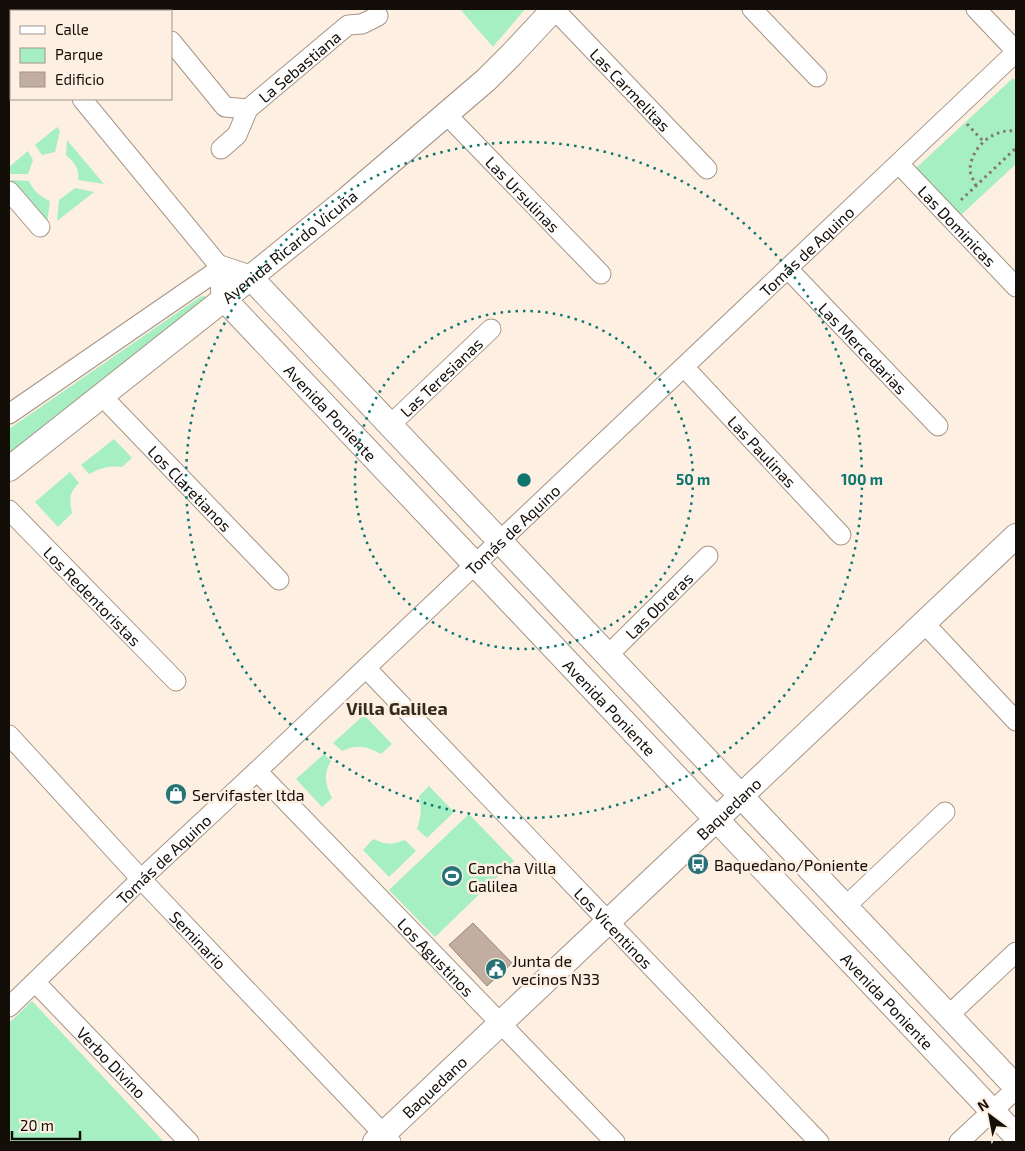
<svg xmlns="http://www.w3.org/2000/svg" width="1025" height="1151" viewBox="0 0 1025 1151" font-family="'Exo 2',sans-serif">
<rect width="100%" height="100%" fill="#fdefe2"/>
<g fill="#a6efc2">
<path d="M460 9H525L493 47Z"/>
<path d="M1013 78 1016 81V164L961 215 915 169Z"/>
<path d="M57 127 60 131 55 152 42 155 35 145Z"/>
<path d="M67 140 104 184 78 180C80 169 74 162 66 155Z"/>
<path d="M28 151 33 160 28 174H9V167Z"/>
<path d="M12 180 29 181C34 192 40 196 50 201L47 223Z"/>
<path d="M75 188 94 192 57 221 59 200Z"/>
<path d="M205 296 208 300 9 459V429L200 297Z"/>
<path d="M114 439 132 458 122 467C110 465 100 468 89 474L81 465Z"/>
<path d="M70 472 79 483C69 493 69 499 72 513L58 527 35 502Z"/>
<path d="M364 715 392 744 381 754C367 746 356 744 342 751L333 743Z"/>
<path d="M324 754 331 761C323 774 325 785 332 798L322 807 296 779Z"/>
<path d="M429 786 454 812 427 838 417 829C421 817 422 809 419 796Z"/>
<path d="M469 814 514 861 435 937 389 890Z"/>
<path d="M373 839C387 845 391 845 405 840L416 851 389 877 363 850Z"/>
<path d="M32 1001 164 1142H9V1023Z"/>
</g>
<path fill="#c1aea1" stroke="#978578" d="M473 923 512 963 487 986 449 945Z"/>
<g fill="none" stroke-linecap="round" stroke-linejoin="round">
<g stroke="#a69587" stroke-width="21">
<g id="minor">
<path d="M10 9 12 11"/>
<path d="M145 9 147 11"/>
<path id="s1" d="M554 9 707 169"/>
<path d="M752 9 817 77"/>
<path d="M976 9 1016 51"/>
<path d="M35 11 38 9"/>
<path d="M9 30 11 29"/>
<path id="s2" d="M171 41 225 107 248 109 348 25 362 24 378 16"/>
<path id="s3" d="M446 114 601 274"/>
<path d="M221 149 237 135 248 109"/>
<path id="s4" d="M899 164 1016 287"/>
<path d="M9 191 40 227"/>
<path id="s5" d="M788 269 938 426"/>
<path id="s6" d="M684 367 841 535"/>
<path id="s7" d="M101 395 279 580"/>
<path d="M9 414 221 268 82 99"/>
<path id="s8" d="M390 425 491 329"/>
<path id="s9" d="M9 510 176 681"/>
<path d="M924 623 1016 721"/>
<path id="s10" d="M608 655 708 556"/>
<path id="s11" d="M366 668 819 1142"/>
<path id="s12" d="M9 735 141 879 391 1142"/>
<path id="s13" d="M257 771 615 1142"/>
<path d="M846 906 945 812"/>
<path id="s14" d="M35 982 189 1142"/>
<path id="s15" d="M9 1007 141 879 257 771 1016 52"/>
<path d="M949 1015 1016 952"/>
<path d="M959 1142 1016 1089"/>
</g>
</g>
<g stroke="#a69587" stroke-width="26">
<g id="tertiary">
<path id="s16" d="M9 469 224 299 347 199 486 80 512 54 554 9"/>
<path id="s17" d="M1016 1087 251 278 221 268 224 299 1016 1136"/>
<path id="s18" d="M375 1142 1016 536"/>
</g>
</g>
<g stroke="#837971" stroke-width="3" stroke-dasharray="2.5 4" stroke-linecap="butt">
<path d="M967 124 984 142"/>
<path d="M976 186C974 181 971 176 970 171 970 147 994 128 1016 131"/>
<path d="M961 200 1016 148"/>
</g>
<use href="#minor" stroke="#fff" stroke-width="19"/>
<use href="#tertiary" stroke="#fff" stroke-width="24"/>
</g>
<g fill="none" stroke="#0f766e" stroke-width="2.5" stroke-dasharray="2.5 5">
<circle cx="524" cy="480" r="169"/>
<circle cx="524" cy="480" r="338"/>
</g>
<defs>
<g id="shop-disc" transform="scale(1.125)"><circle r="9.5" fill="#277277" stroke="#fdefe2"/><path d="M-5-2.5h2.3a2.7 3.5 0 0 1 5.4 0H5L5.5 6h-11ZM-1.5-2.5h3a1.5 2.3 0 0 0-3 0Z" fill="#fff"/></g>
<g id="bus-disc" transform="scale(1.125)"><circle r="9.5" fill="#277277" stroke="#fdefe2"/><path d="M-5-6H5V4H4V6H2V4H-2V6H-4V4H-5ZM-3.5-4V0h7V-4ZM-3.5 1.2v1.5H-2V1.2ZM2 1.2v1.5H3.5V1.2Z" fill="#fff"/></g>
<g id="stadium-disc" transform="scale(1.125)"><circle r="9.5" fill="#277277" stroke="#fdefe2"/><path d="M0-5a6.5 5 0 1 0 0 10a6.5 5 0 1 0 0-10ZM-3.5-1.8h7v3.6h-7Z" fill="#fff"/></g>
<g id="civic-disc" transform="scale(1.125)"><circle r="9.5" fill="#277277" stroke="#fdefe2"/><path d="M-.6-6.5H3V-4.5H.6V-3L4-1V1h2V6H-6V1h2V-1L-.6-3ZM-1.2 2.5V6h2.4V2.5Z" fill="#fff"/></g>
</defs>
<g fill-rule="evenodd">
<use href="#shop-disc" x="176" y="794"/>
<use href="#bus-disc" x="698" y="864"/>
<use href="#stadium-disc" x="452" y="876"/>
<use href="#civic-disc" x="496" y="969"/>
</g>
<g text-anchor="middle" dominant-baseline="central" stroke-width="5" stroke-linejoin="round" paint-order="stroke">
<g font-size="16" fill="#140e09" stroke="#fdefe2">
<text stroke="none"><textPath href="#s2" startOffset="175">La Sebastiana</textPath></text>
<text stroke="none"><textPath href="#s1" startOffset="111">Las Carmelitas</textPath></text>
<text stroke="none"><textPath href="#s3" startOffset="111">Las Ursulinas</textPath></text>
<text stroke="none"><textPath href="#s4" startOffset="85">Las Dominicas</textPath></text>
<text stroke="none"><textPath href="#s16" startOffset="358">Avenida Ricardo Vicuña</textPath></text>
<text stroke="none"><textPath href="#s15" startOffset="1099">Tomás de Aquino</textPath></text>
<text stroke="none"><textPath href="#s5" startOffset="109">Las Mercedarias</textPath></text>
<text stroke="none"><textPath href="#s8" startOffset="70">Las Teresianas</textPath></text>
<text stroke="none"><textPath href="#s17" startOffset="1332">Avenida Poniente</textPath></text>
<text stroke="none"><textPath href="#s6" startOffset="115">Las Paulinas</textPath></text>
<text stroke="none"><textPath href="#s7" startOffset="129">Los Claretianos</textPath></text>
<text stroke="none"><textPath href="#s15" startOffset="694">Tomás de Aquino</textPath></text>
<text stroke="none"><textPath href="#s9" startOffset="120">Los Redentoristas</textPath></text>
<text stroke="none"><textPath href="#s10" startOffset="71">Las Obreras</textPath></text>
<text stroke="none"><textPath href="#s17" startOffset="1738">Avenida Poniente</textPath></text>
<text stroke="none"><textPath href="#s18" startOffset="486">Baquedano</textPath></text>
<text stroke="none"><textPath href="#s15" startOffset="214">Tomás de Aquino</textPath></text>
<text stroke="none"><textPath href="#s11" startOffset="359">Los Vicentinos</textPath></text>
<text stroke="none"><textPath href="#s12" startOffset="279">Seminario</textPath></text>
<text stroke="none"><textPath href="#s13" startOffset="258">Los Agustinos</textPath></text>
<text stroke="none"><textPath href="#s17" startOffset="2142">Avenida Poniente</textPath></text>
<text stroke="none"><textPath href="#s14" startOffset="111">Verbo Divino</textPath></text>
<text stroke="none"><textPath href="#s18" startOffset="81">Baquedano</textPath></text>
</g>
<g font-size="16" fill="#140e09" stroke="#fdefe2" text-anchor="start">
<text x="192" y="794">Servifaster ltda</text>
<text x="714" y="864">Baquedano/Poniente</text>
<text x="468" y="867">Cancha Villa<tspan x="468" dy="18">Galilea</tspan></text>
<text x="512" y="960">Junta de<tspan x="512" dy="18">vecinos N33</tspan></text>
</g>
<g font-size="18" font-weight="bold" fill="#36291d" stroke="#fdefe2">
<text x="397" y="708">Villa Galilea</text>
</g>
</g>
<circle cx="524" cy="480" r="8" fill="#0f766e" stroke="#fdefe2" stroke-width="2.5"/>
<g font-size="15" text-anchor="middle" font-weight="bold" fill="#0f766e" stroke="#fdefe2" stroke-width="5" stroke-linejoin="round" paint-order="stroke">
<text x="693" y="485">50 m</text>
<text x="862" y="485">100 m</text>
</g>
<rect width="1025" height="1151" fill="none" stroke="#140e09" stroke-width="20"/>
<rect x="10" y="10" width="162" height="90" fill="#fdefe2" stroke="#a0958b"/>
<rect x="20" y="26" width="25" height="8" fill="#ffffff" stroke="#a0958b"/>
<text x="55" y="35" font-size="15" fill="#140e09">Calle</text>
<rect x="20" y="48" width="25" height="15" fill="#a6efc2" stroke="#a0958b"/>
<text x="55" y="60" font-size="15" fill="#140e09">Parque</text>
<rect x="20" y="72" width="25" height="15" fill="#c1aea1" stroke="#a0958b"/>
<text x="55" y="85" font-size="15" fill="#140e09">Edificio</text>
<g transform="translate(990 1116) rotate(328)" stroke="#fdefe2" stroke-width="4" paint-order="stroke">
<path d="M0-4L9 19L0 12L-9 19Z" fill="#140e09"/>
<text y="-8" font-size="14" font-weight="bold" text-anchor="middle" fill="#140e09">N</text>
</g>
<path d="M12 1131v8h68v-8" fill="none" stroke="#140e09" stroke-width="2.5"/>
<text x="20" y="1131" font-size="15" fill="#140e09" stroke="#fdefe2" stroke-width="4" paint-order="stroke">20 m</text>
</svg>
